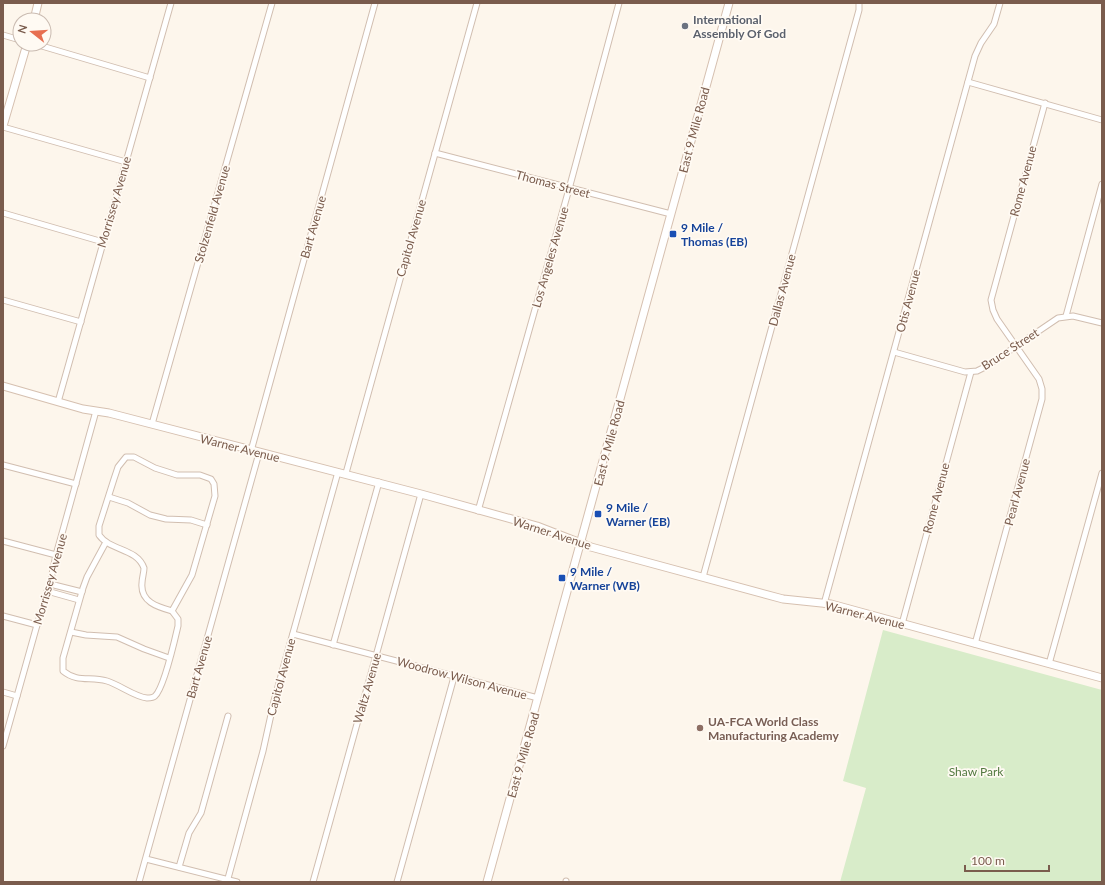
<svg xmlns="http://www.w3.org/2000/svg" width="1105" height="885" viewBox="0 0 1105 885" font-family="Lato,sans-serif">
<rect width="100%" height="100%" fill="#fdf6ec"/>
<path fill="#d8ecc9" d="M883 630 1102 690V882H840L866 788 843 781Z"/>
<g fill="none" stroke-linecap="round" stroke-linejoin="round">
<g stroke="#d1beb0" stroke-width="7">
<g id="street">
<path d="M3 35 20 40"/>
<path d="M35 44 150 78"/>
<path d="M968 82 1102 120"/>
<path d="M3 127 126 162"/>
<path d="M435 153 671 214"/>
<path d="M3 213 103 242"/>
<path d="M3 300 81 322"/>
<path d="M1066 316 1102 184"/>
<path d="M894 352 965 372 977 371 987 366 1058 318 1073 316 1102 323"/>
<path d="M58 402 171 3"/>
<path d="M152 424 272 3"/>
<path d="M251 451 375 3"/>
<path d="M126 457H134L155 468 177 475H200L211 479 214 484 215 496 192 575 172 611C158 607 140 602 142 583 142 578 144 573 144 568 137 548 110 551 99 535V526L114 479 118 467Z"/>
<path d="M3 465 76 484"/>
<path d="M346 473 477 3"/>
<path d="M109 497 128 503 150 515 166 519 191 520 207 525"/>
<path d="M478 511 569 189 619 3"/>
<path d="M3 541 56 555"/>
<path d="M106 542 87 577 83 588 63 658V671C78 683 90 676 107 681 120 685 135 697 147 698 149 698 153 698 155 696 164 688 175 639 178 626V619L172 611"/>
<path d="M703 577 859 10V3"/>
<path d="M50 584 82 592"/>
<path d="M47 591 79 600"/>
<path d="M824 604 975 56 981 43 994 24 1000 3"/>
<path d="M3 616 37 625"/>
<path d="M902 624 971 372"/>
<path d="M71 632 86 635 117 637 144 649 169 658"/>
<path d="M293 634 538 698"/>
<path d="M975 644 1042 399V389L1039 379 997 319 993 310 991 300 1045 103"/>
<path d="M333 645 379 482"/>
<path d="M1049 664 1102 473"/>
<path d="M3 692 17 696"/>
<path d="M3 746 37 625 50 584 56 555 96 411"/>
<path d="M146 859 237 882"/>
<path d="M179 867 189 833 201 813 228 716"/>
<path d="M139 882 259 453"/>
<path d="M227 882 263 751 274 701 338 472"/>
<path d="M313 882 421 494"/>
<path d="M397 882 454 677"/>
<path d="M566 882V881"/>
</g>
</g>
<g stroke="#d6c0b0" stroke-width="9">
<g id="secondary">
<path d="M34 20 38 3"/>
<path d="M3 126 27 44"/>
<path d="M3 386 83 409 109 413 421 494 537 526 591 547 783 599 831 604 1102 678"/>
<path d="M487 882 729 3"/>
</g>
</g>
<use href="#street" stroke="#fff" stroke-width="5"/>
<use href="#secondary" stroke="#fff" stroke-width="7"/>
</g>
<circle fill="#6b7280" stroke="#fffaf3" stroke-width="1.5" cx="685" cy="26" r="4"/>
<g fill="#1a4fb4" stroke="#fffaf3" stroke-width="1.5">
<rect x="669" y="230" width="8" height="8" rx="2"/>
<rect x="594" y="510" width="8" height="8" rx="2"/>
<rect x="558" y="574" width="8" height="8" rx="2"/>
</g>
<circle fill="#8d6e63" stroke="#fffaf3" stroke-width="1.5" cx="700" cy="728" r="4"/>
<g text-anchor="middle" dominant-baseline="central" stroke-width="3.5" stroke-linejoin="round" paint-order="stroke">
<g font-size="12" font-weight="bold" fill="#5b616d" stroke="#fffaf3" text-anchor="start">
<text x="693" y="19">International<tspan x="693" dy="14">Assembly Of God</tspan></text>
</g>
<g font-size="12" fill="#7a5c4d" stroke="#fffaf3">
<text transform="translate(694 130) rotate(-75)">East 9 Mile Road</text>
<text transform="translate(1023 181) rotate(-75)">Rome Avenue</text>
<text transform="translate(553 184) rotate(15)">Thomas Street</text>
<text transform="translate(114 202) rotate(-74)">Morrissey Avenue</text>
<text transform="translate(212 214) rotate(-74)">Stolzenfeld Avenue</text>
<text transform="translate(313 227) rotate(-74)">Bart Avenue</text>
<text transform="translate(411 238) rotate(-74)">Capitol Avenue</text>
<text transform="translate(550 257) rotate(-74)">Los Angeles Avenue</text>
<text transform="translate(782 290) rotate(-75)">Dallas Avenue</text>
<text transform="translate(908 301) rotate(-75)">Otis Avenue</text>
<text transform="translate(1010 349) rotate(-33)">Bruce Street</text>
<text transform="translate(609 443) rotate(-75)">East 9 Mile Road</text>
<text transform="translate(240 448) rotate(14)">Warner Avenue</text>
<text transform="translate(1017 492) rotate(-75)">Pearl Avenue</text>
<text transform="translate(936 498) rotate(-75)">Rome Avenue</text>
<text transform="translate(552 533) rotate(18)">Warner Avenue</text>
<text transform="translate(50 579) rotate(-74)">Morrissey Avenue</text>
<text transform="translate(865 615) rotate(14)">Warner Avenue</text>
<text transform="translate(199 667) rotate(-74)">Bart Avenue</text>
<text transform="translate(281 677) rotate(-75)">Capitol Avenue</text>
<text transform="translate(462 678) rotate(15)">Woodrow Wilson Avenue</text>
<text transform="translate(367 688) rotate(-74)">Waltz Avenue</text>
<text transform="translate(523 755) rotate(-74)">East 9 Mile Road</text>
</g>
<g font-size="12" font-weight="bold" fill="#164399" stroke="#fffaf3" text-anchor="start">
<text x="681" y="227">9 Mile /<tspan x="681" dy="14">Thomas (EB)</tspan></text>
<text x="606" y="507">9 Mile /<tspan x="606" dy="14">Warner (EB)</tspan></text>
<text x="570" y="571">9 Mile /<tspan x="570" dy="14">Warner (WB)</tspan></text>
</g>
<g font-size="12" font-weight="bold" fill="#785e54" stroke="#fffaf3" text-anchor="start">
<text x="708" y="721">UA-FCA World Class<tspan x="708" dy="14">Manufacturing Academy</tspan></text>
</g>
<g font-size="12" fill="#537a41" stroke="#fffaf3">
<text x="976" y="771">Shaw Park</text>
</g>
</g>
<rect width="1105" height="885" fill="none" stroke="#7a5c4d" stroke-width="8"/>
<g transform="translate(32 32) rotate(287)"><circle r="19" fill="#fffaf3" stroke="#cabbb1"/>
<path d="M0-3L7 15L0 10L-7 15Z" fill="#e76f51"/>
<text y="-6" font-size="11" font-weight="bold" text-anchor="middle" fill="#7a5c4d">N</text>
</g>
<path d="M965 865v6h84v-6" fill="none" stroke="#7a5c4d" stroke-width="2"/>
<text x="971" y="865" font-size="12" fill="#7a5c4d" stroke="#fffaf3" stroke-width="3" paint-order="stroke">100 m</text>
</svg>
